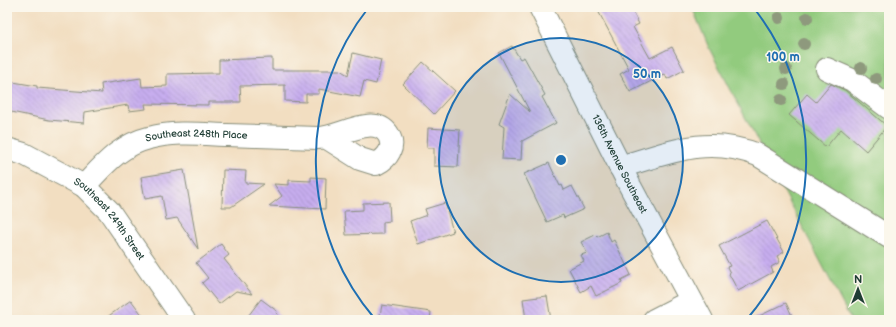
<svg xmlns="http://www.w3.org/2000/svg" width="896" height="327" viewBox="0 0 896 327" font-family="'Balsamiq Sans',sans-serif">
<defs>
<pattern id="building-back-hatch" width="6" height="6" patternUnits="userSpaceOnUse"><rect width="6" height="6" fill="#c7adef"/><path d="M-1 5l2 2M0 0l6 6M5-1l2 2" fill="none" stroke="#a18ec2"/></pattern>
</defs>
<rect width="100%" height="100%" fill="#fbf7ec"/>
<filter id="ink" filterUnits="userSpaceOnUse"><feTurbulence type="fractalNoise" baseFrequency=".025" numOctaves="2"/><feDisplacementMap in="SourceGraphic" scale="8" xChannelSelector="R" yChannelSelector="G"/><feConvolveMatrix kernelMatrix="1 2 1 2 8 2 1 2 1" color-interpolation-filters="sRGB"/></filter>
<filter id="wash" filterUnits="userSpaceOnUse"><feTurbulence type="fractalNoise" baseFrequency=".012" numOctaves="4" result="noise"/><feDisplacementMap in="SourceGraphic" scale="16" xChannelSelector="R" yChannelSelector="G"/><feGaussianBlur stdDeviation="0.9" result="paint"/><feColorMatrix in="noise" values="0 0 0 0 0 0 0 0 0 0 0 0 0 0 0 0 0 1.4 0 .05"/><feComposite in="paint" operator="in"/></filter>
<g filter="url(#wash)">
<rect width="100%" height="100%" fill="#f2dec1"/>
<path fill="#92cb7e" stroke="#588459" d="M692 7H889V320H851L709 48Z"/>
<g id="blocks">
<g fill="url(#building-back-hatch)">
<path d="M596 7H630L639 24 633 27 650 58 672 47 684 70 667 79 665 74 630 92 620 74 629 69Z"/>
<path d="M512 46 520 59 524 57 545 95 542 97 556 123 522 141 521 160 502 159 504 127 499 124 510 94 530 112 499 53Z"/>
<path d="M353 53 381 60 376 84 364 81 360 97 319 89V94H306V102L285 101V85L240 86 241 102H208V105L145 104 146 109 129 111 128 105 85 112 84 123 49 120 7 111V81L37 86V88L102 93 101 84 141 78 142 87 167 86V74L219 73V60L272 58V70H340L348 75Z"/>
<path d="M423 62 455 91 434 114 403 84Z"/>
<path d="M831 84 845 90 887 126 866 151 841 129 826 147 789 115 807 94 816 102Z"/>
<path d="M428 128 460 130 458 167 434 166V148H427Z"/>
<path d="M549 163 560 186 562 185 564 190 572 186 584 209 564 218 563 215 547 222 524 174Z"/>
<path d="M184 170 198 249 177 218 166 220 162 196 145 199 141 177Z"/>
<path d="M223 170 246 171 245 183 264 184 231 207H222Z"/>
<path d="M311 177 326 178 325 209 269 206 282 196 274 184 289 185V180L311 181Z"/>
<path d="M389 202 390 221 383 222V234L346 235 344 211 363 210V203Z"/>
<path d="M445 203 453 232 418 244 410 221 427 215 425 209Z"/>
<path d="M767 221 784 252 777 256 780 262 771 267 773 272 738 291 729 274 730 273 727 267 730 266 719 246Z"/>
<path d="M607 232 611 242 614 240 631 275 621 280 622 283 596 296 591 286 581 292 569 269 584 261 581 255 587 253 581 242 595 235 597 237Z"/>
<path d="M221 244 229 255 224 259 252 294 236 291 219 304 202 283 208 278 196 263Z"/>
<path d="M547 296 551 320H526L523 299Z"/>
<path d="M261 299 277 311 276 313 284 320H245Z"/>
<path d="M131 300 146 320H103Z"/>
<path d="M786 303 794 320H751Z"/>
<path d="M382 305 431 312 430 320H379Z"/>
</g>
</g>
</g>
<g filter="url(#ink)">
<use href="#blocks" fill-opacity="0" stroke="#888e7a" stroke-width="1"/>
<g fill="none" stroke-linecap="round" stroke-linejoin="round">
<g stroke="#888e7a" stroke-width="24">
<g id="minor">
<path id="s1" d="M540 7 630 186 702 320"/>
<path d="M827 69 852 80 889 108"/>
<path id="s2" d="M7 149 24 154 84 186 109 211 184 320"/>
<path d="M620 167C670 152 707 135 758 155L889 237"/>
<path id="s3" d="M84 186C104 165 120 145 149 138 174 131 201 134 227 135 257 136 288 137 318 138 339 138 373 113 388 134 396 147 388 158 376 164L360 159 327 138"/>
<path d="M654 320 691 301"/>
</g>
</g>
<use href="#minor" stroke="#fff" stroke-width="22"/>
</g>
<g fill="#8e997d">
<circle cx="779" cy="18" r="6"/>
<circle cx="807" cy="18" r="6"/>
<circle cx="804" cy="44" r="6"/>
<circle cx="861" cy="68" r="6"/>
<circle cx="786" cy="69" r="6"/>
<circle cx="876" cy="79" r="6"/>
<circle cx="784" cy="84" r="6"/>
<circle cx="781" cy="100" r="6"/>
</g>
</g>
<circle cx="561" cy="160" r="122" fill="#1f6fb2" fill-opacity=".12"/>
<g fill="none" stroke="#1f6fb2" stroke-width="2">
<circle cx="561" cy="160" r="122"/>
<path d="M375 319A245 245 0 0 1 369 7M753 7A245 245 0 0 1 747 319"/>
</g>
<g text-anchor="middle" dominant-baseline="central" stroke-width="3" stroke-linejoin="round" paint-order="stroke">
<g font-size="10" fill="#1f3d34" stroke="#fbf7ec">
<text stroke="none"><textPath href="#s3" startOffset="130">Southeast 248th Place</textPath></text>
<text stroke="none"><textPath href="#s1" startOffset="176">136th Avenue Southeast</textPath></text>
<text stroke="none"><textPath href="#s2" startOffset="127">Southeast 249th Street</textPath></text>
</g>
</g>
<circle cx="561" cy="160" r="6" fill="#1f6fb2" stroke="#fbf7ec" stroke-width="2"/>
<g font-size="12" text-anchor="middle" font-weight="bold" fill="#1f6fb2" stroke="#fbf7ec" stroke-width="3" stroke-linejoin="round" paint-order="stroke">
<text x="783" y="61">100 m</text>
<text x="647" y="78">50 m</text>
</g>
<rect width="896" height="327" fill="none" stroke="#fbf7ec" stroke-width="24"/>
<g transform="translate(858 289)" stroke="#fbf7ec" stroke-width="3" paint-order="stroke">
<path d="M0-3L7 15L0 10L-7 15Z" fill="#1f3d34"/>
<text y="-6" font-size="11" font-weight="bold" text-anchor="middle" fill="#1f3d34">N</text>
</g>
</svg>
